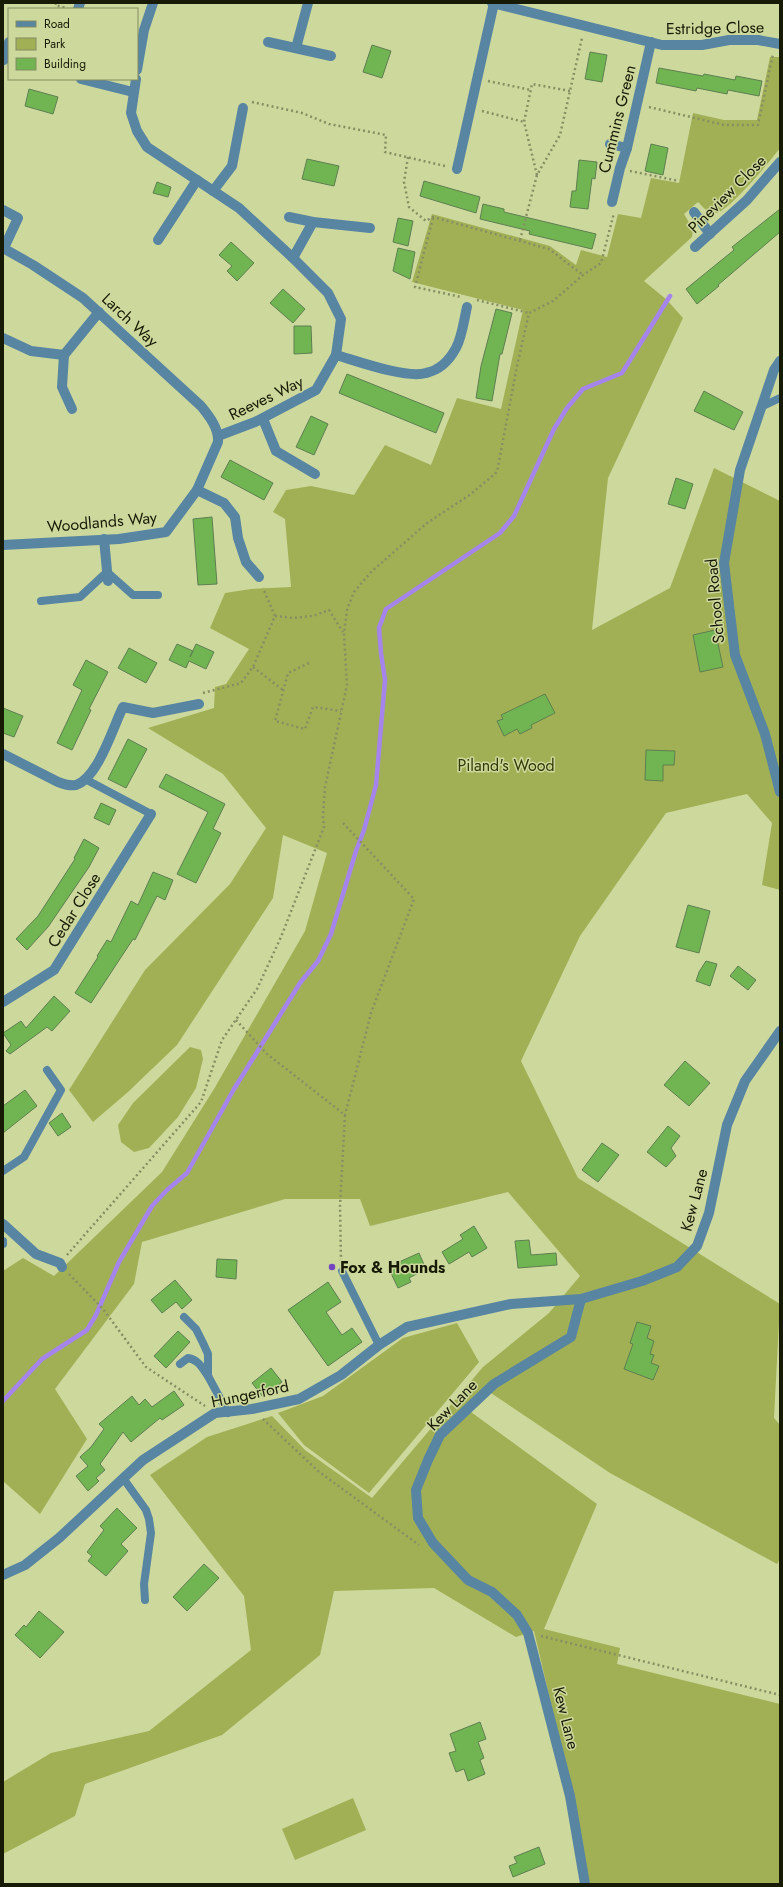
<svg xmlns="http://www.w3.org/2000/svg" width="783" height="1887" viewBox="0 0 783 1887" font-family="Jost,sans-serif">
<rect width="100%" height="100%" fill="#cdd89d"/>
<g fill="#a2b055">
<path d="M770 57H780V148C771 160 729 211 716 213 708 214 703 207 698 202L684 214 693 229 692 237 644 281 667 300 683 318 608 478 592 630 670 588 714 468 780 501V890L762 885 772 823 747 794 666 813 580 936 521 1061 578 1178 780 1304 774 1418 780 1425V1559L777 1564 610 1473 491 1393 471 1412 597 1504 544 1629 620 1648 617 1664 780 1704V1884H589L564 1759 534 1631 516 1637 434 1588 334 1591 320 1655 222 1735 85 1784 75 1816 3 1854V1782L51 1753 149 1731 251 1650 244 1596 150 1475 207 1437 272 1416 305 1450 372 1498 483 1367 549 1313 580 1276 508 1192 370 1226 360 1199H285L142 1242 134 1284 55 1389 87 1439 40 1514 3 1481V1271L23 1258 54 1276 162 1172 214 1089 305 931 327 853 283 835 273 898 177 1045 128 1092 93 1122 69 1090 145 970 230 884 266 828 223 774 148 728 214 708 215 687 226 684 249 649 210 628 225 593 251 589 291 587 285 519 273 512 286 490 311 486 354 495 385 445 431 465 457 398 501 409 523 310 412 282 432 214 550 246 576 265 581 250 607 257 618 214 641 218 651 178 679 183 693 113 724 120H757Z"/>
<path d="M190 1047 201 1050 203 1059 196 1088 178 1117 149 1148 134 1152 121 1142 118 1125 133 1103Z"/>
<path d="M457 1323 479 1362 369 1493 304 1445 278 1413 323 1396 403 1338Z"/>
<path d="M353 1798 366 1830 295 1860 282 1829Z"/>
</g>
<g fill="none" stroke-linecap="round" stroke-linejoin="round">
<path stroke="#a585eb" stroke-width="4.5" d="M3 1401 42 1359 87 1330 96 1315 119 1262 152 1206 167 1190 187 1173 234 1089 300 983 318 961 331 934 356 851 364 830 376 785 385 680 381 653 379 628 386 609 500 533 514 516 554 429 567 408 583 389 622 373 670 296"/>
</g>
<g fill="#71b552" stroke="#5e7f50">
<path d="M372 45 391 51 382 78 363 72Z"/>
<path d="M590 52 607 55 602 82 585 79Z"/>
<path d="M659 68 703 76 704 74 735 80 736 76 762 81 759 96 728 90 727 94 697 88 696 91 656 83Z"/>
<path d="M29 89 58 97 53 114 25 106Z"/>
<path d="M651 144 668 148 663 175 645 171Z"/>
<path d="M307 159 339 166 334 186 302 179Z"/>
<path d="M579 160 597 162 595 179 592 178 588 209 570 207 572 191H576Z"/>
<path d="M424 181 480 197 476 213 420 196Z"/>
<path d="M157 182 171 187 168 197 153 193Z"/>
<path d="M483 204 504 209V212L596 234 592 249 529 234 530 231 480 219Z"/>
<path d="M780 209V232L718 285 719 286 697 304 686 289 734 250 732 247Z"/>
<path d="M398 218 413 221 408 246 393 242Z"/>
<path d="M231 242 254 263 237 281 227 271 232 266 219 255Z"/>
<path d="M398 248 415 252 410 279 393 271Z"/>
<path d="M283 289 305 309 293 323 270 303Z"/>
<path d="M496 309 512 313 502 354H500L492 401 476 398 481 366Z"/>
<path d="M294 326H311L312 353 294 354Z"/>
<path d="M347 374 444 413 436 433 339 393Z"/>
<path d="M704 391 743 412 734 430 694 411Z"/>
<path d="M311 416 328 424 314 455 296 447Z"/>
<path d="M230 460 273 483 264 500 221 477Z"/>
<path d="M676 478 693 484 685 509 668 504Z"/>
<path d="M212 517 217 584 198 585 193 519Z"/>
<path d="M715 630 723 667 700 672 693 635Z"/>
<path d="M177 644 193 651 190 657 196 644 214 652 206 669 189 661 186 668 169 660Z"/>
<path d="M129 648 157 663 146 683 118 668Z"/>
<path d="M86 660 108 672 89 709 91 710 72 750 57 743 82 690 73 685Z"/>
<path d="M545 694 555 713 531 725 532 728 520 734 517 729 504 736 497 721 503 719 501 715Z"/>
<path d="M3 708 23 716 14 737 3 733Z"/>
<path d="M128 739 147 749 126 788 108 779Z"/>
<path d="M646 750 675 751 674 765H663V781L645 780Z"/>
<path d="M166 774 225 804 213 829 221 833 196 883 177 874 208 812 159 787Z"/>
<path d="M101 803 116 810 109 825 94 818Z"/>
<path d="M84 839 99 848 89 867 48 927 27 950 16 939 38 916 75 859 74 858Z"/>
<path d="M153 872 173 880 165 900 157 896 135 940 133 939 91 1003 75 993 98 957 97 956 107 940 111 942 131 901 138 905Z"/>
<path d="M688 905 710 911 699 953 676 947Z"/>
<path d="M706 961 717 964 710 986 696 981 699 972Z"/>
<path d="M738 966 756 980 748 990 730 976Z"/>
<path d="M54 996 70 1011 52 1031 47 1027 10 1054 6 1051 11 1045 3 1033 21 1021 26 1028Z"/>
<path d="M685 1061 710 1083 689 1106 664 1085Z"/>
<path d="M25 1090 37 1106 3 1133V1106Z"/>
<path d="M62 1113 71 1127 58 1136 49 1123Z"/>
<path d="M668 1126 680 1136 671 1148 676 1156 666 1167 647 1152Z"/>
<path d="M602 1143 619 1155 598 1182 582 1170Z"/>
<path d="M474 1226 487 1248 472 1257 469 1252 449 1264 442 1252 463 1239 460 1235Z"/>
<path d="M529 1240 531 1255 556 1253 557 1265 518 1268 515 1241Z"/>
<path d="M419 1253 426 1269 409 1278 411 1282 398 1288 388 1267Z"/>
<path d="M217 1259 237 1260 236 1279 216 1277Z"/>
<path d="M175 1280 192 1300 182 1309 176 1302 162 1313 151 1300Z"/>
<path d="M328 1282 341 1302 326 1312 342 1335 352 1328 362 1342 328 1366 288 1310Z"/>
<path d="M637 1322 651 1326 647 1338 654 1341 650 1354 654 1355 651 1363 659 1366 653 1380 624 1369 633 1344 630 1343Z"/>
<path d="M178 1331 190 1342 166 1368 154 1356Z"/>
<path d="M271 1368 282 1382 263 1397 252 1383Z"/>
<path d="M174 1391 184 1405 162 1420 160 1418 131 1442 123 1432 100 1464 105 1470 96 1478 99 1481 88 1491 76 1476 88 1466 80 1457 91 1447 104 1429 99 1424 132 1396 139 1405 145 1399 152 1407Z"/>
<path d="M117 1508 137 1528 121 1544 128 1551 106 1576 88 1561 92 1556 87 1552 104 1530 100 1526Z"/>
<path d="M204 1564 219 1578 187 1611 173 1597Z"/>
<path d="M39 1611 64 1632 40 1658 15 1635 24 1625 26 1627Z"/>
<path d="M480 1722 486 1739 478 1742 484 1758 480 1760 485 1774 468 1781 464 1769 456 1772 449 1753 456 1751 450 1734Z"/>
<path d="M539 1847 545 1864 513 1877 509 1866 517 1863 514 1857Z"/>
</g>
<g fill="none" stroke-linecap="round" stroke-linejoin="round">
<g stroke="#878f62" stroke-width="2.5" stroke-dasharray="2 3" stroke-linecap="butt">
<path d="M56 3 55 5 66 8"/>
<path d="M488 81 531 90"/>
<path d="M252 102 302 113 329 124 386 135 385 152 445 166"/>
<path d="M649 107 724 125H758L773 54"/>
<path d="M482 111 524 122"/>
<path d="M408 157 404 182 409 207 426 221 433 217 549 249 583 275"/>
<path d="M630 171 679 181"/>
<path d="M537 175 524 122 532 84 570 91"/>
<path d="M433 218 415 287 461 297"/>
<path d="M520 240 537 175 560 135 582 38"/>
<path d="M477 300 529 313"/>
<path d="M275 616 293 618 313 616 329 610 343 632"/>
<path d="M309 663 288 673 275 721 305 729 313 707 341 711"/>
<path d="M253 667 283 690"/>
<path d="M203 693 241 683 253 667 275 616 263 588"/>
<path d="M343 823 414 899 371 1013 345 1115"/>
<path d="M236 1020 267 1054 345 1115 340 1205 341 1261"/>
<path d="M67 1255 201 1102 222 1040 257 989 281 937 324 827 323 817 325 787 347 685 344 633 347 610 354 592 371 572 427 523 471 494 497 472 517 366 529 313 553 301 583 275 601 263 614 213"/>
<path d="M69 1274 103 1309 146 1367 205 1406"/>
<path d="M263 1419 318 1471 419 1545"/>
<path d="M541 1636 780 1695"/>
</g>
<g stroke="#5785a2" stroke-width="8">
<path d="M761 407 780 398"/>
<path d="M41 601 80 597 107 572 133 595H158"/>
<path d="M85 779 151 814"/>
<path d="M3 1171 24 1157 61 1090 47 1070"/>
<path d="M3 1241V1244"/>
<path d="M342 1271 379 1345"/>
<path d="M184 1317 196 1329 203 1343 208 1354V1376L228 1413"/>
<path d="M180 1364 188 1358C199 1360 202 1368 208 1376"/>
<path d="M123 1478 146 1510 149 1519 151 1533 144 1584 145 1600"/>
</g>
<g stroke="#5785a2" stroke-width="10">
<path d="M492 3 662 45H702L729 40H758L780 44"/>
<path d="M78 9 80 3"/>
<path d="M268 42 331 56"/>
<path d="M296 48 308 3"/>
<path d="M4 60 9 42"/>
<path d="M137 70 144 30 153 3"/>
<path d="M81 79 133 92"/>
<path d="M136 79 131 113 137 131 147 147 239 208 293 258 328 293 341 319 336 355 316 390 255 422 218 436"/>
<path d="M610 144 627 148"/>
<path d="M457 169 494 3"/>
<path d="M213 191 232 166 243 108"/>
<path d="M612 202 620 168 627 148 651 42"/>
<path d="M3 210 18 218 4 248"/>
<path d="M694 212 710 234"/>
<path d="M289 217 313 222 370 228"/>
<path d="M158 240 197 180"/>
<path d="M695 247 747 200 780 162"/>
<path d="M3 248 33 265 83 298 201 406C209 416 219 428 218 442L197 490 166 532 119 539 3 545"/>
<path d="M293 258 313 222"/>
<path d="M3 338 31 351 64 355 99 312"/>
<path d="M64 355 62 387 72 409"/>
<path d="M336 355C357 361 406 379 426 373 440 370 449 361 456 348 462 337 464 320 467 307"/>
<path d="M780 361 774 370 740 470 724 563 735 655 765 734 780 792"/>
<path d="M263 419 276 451 315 474"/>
<path d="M197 490 224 503 235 517 238 538 246 562 259 577"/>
<path d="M104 539 108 581"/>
<path d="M3 754 58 782C63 784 70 786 76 785 98 778 113 727 123 707L153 713 199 704"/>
<path d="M3 1002 54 970 151 814"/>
<path d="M3 1224 36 1254 60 1263 62 1267"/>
<path d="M581 1299 571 1337 494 1384 440 1435 428 1460 416 1490 418 1518 433 1543 468 1580 492 1592 517 1615 528 1633 570 1796 585 1884"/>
<path d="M3 1575 25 1565 59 1538 143 1460 215 1413 252 1409 299 1399 341 1375 379 1345 407 1327 511 1304 581 1299 642 1281 677 1267 697 1246 709 1213 727 1125 745 1081 780 1031"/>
</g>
</g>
<circle fill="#7346bf" stroke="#cdd89d" stroke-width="1.5" cx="332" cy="1267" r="4"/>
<g text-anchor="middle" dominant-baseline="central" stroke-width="3" stroke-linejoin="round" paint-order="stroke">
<g font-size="16" fill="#171a04" stroke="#cdd89d">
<text transform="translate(715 28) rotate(-1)">Estridge Close</text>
<text transform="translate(617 119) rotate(-76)">Cummins Green</text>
<text transform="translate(727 194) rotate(-45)">Pineview Close</text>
<text transform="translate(130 320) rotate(43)">Larch Way</text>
<text transform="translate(266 398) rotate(-26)">Reeves Way</text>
<text transform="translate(102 522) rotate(-5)">Woodlands Way</text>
<text transform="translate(715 601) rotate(-95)">School Road</text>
<text transform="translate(74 910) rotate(-58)">Cedar Close</text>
<text transform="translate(694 1200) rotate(-75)">Kew Lane</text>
<text transform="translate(250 1394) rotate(-12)">Hungerford</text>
<text transform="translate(452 1405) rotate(-46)">Kew Lane</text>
<text transform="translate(566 1718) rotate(76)">Kew Lane</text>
</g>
<g font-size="16" fill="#323904" stroke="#cdd89d">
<text x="506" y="765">Piland's Wood</text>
</g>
<g font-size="16" font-weight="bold" fill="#171a04" stroke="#cdd89d" text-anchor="start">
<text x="340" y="1267">Fox &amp; Hounds</text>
</g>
</g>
<rect width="783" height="1887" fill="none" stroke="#171a04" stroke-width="8"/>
<rect x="8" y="8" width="130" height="72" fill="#cdd89d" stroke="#848c60"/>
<rect x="16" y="21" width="20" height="6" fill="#5785a2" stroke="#848c60"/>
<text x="44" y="28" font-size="12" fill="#171a04">Road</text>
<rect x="16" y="38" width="20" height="12" fill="#a2b055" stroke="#848c60"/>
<text x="44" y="48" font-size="12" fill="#171a04">Park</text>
<rect x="16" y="58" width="20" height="12" fill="#71b552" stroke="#848c60"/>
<text x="44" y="68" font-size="12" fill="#171a04">Building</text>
</svg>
